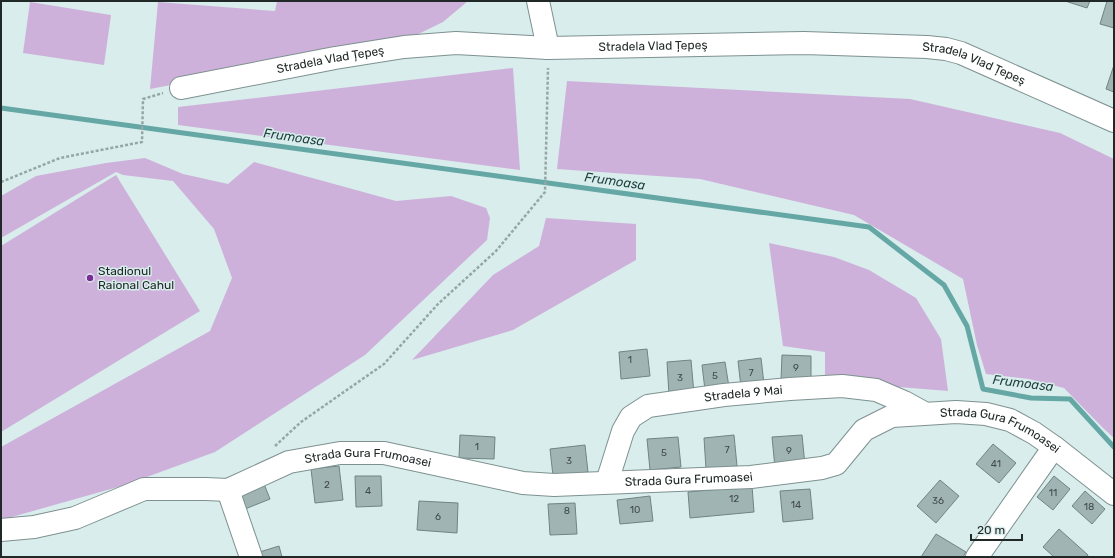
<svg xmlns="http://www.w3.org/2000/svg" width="1115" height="558" viewBox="0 0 1115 558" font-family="Rubik,sans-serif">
<rect width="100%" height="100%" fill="#d8edec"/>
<g fill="#ceb1da">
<path d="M277 1H468L443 22 404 41 150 89 158 2 275 11Z"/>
<path d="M30 2 111 15 104 65 23 53Z"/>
<path d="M513 68 520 170 178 125V107Z"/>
<path d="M567 81 910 99 1060 133 1114 159V438L1103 428 1064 388 1029 379 986 374 977 345 963 279 854 215 700 179 557 169Z"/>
<path d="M145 158 183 174 228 184 254 162 396 201 451 196 486 208 490 218 487 240 365 355 215 452 125 485 1 520V447L210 331 232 278 214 229 173 181 123 175 116 172 1 238V196L36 176 106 163Z"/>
<path d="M116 175 200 311 1 432V246Z"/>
<path d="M546 218 636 224V260L513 330 412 360 493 275 539 246Z"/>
<path d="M769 243 834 257 869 270 916 298 941 339 948 391 825 381V352L783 346Z"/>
</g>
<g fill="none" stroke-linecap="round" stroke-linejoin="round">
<path stroke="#64a7a5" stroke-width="5" d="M1 108 869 227 944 285 967 326 983 389 1031 398 1070 399 1114 447"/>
</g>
<g fill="#a0b4b3" stroke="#708483">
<path d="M1065 1H1090L1087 8Z"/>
<path d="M1107 1H1114V28L1100 24Z"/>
<path d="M1114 65V92L1106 89Z"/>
<path d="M647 349 650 376 621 379 619 352Z"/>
<path d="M782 355 811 356V381L781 380Z"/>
<path d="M761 358 764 384 741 387 738 361Z"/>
<path d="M691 360 694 394 669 395 667 362Z"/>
<path d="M725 362 729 387 705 390 702 365Z"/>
<path d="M460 435 495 437 494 459 459 458Z"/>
<path d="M734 435 737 466 706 469 704 438Z"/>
<path d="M802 435 805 465 775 468 772 437Z"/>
<path d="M678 437 681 467 650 470 647 439Z"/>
<path d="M993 444 1016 463 999 483 976 464Z"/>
<path d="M585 445 588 472 553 476 550 449Z"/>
<path d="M339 466 343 500 315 503 311 469Z"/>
<path d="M355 476H381L382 506 356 507Z"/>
<path d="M1054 476 1070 489 1053 510 1037 497Z"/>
<path d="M940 480 959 496 936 523 917 506Z"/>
<path d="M264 484 270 499 235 513 228 498Z"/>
<path d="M752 486 754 512 690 518 688 492Z"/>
<path d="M810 489 813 519 783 522 780 491Z"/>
<path d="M1085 491 1105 509 1092 524 1072 506Z"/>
<path d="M650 496 653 521 620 524 617 500Z"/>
<path d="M419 501 458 503 457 533 417 530Z"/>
<path d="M575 503 577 534 550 535 548 504Z"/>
<path d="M1059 529 1088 555 1087 557H1054L1043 547Z"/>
<path d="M936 534 966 552 963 557H921Z"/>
<path d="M279 546 282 557H251L250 555Z"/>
</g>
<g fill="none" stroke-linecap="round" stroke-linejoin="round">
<g stroke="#7e9190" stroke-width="24">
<g id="minor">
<path d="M538 1 548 48"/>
<path id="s1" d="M181 88 335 58 404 47 456 43 548 48 804 43 927 47 946 49 961 53 1114 121"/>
<path id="s2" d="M607 482 623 431 631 417 648 406 724 395 790 389 842 386 876 390 904 402 924 413"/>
<path d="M228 490 251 557"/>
<path id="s3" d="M1 530 34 527 75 518 144 489H206L228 490 289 462 340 453H384L523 483 554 485 751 477 822 468 836 464 864 430 892 416 956 412 986 414 1010 420 1034 433 1054 447 1114 494"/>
<path d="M977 557 1054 447"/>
</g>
</g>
<g stroke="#96a6a5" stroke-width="2.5" stroke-dasharray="3 2" stroke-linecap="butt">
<path d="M1 182 60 158 142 142 143 99 163 93"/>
<path d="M275 446 301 422 384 364 438 304 496 251 545 192 548 68"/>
</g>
<use href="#minor" stroke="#fff" stroke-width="22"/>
</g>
<circle fill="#7e2b9a" stroke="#d8edec" stroke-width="1.5" cx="90" cy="278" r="4"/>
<g text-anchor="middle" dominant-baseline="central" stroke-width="3" stroke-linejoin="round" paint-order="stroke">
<g font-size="10" fill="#414c4b">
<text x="630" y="360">1</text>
<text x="796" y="368">9</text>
<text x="751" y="373">7</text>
<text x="715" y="376">5</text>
<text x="680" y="378">3</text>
<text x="477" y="447">1</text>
<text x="727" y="450">7</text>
<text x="789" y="451">9</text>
<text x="664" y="453">5</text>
<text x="569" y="461">3</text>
<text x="996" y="464">41</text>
<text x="327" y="485">2</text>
<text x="368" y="491">4</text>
<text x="1053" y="493">11</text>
<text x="734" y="499">12</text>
<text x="938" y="501">36</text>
<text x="796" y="505">14</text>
<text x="1089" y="507">18</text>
<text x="635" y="510">10</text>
<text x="567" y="511">8</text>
<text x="438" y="517">6</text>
</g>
<g font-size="12" fill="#212928" stroke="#d8edec">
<text stroke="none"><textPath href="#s1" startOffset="476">Stradela Vlad Țepeş</textPath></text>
<text stroke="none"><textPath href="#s1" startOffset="152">Stradela Vlad Țepeş</textPath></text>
<text stroke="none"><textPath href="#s1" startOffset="800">Stradela Vlad Țepeş</textPath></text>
<text stroke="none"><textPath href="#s2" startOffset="186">Stradela 9 Mai</textPath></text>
<text stroke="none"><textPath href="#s3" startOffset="1041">Strada Gura Frumoasei</textPath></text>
<text stroke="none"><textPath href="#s3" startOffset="381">Strada Gura Frumoasei</textPath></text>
<text stroke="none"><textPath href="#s3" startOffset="705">Strada Gura Frumoasei</textPath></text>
</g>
<g font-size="12" fill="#212928" stroke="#d8edec" text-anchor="start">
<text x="98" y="271">Stadionul<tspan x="98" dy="14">Raional Cahul</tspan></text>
</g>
<g font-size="13" font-style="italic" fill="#1c3e3d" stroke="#d8edec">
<text transform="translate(294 137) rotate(8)">Frumoasa</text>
<text transform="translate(615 181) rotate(8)">Frumoasa</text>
<text transform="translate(1023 383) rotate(7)">Frumoasa</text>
</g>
</g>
<rect width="1115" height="558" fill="none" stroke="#212928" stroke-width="4"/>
<path d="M971 534v6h51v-6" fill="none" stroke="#212928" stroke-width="2"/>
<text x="977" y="534" font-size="12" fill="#212928" stroke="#d8edec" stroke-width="3" paint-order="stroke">20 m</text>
</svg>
